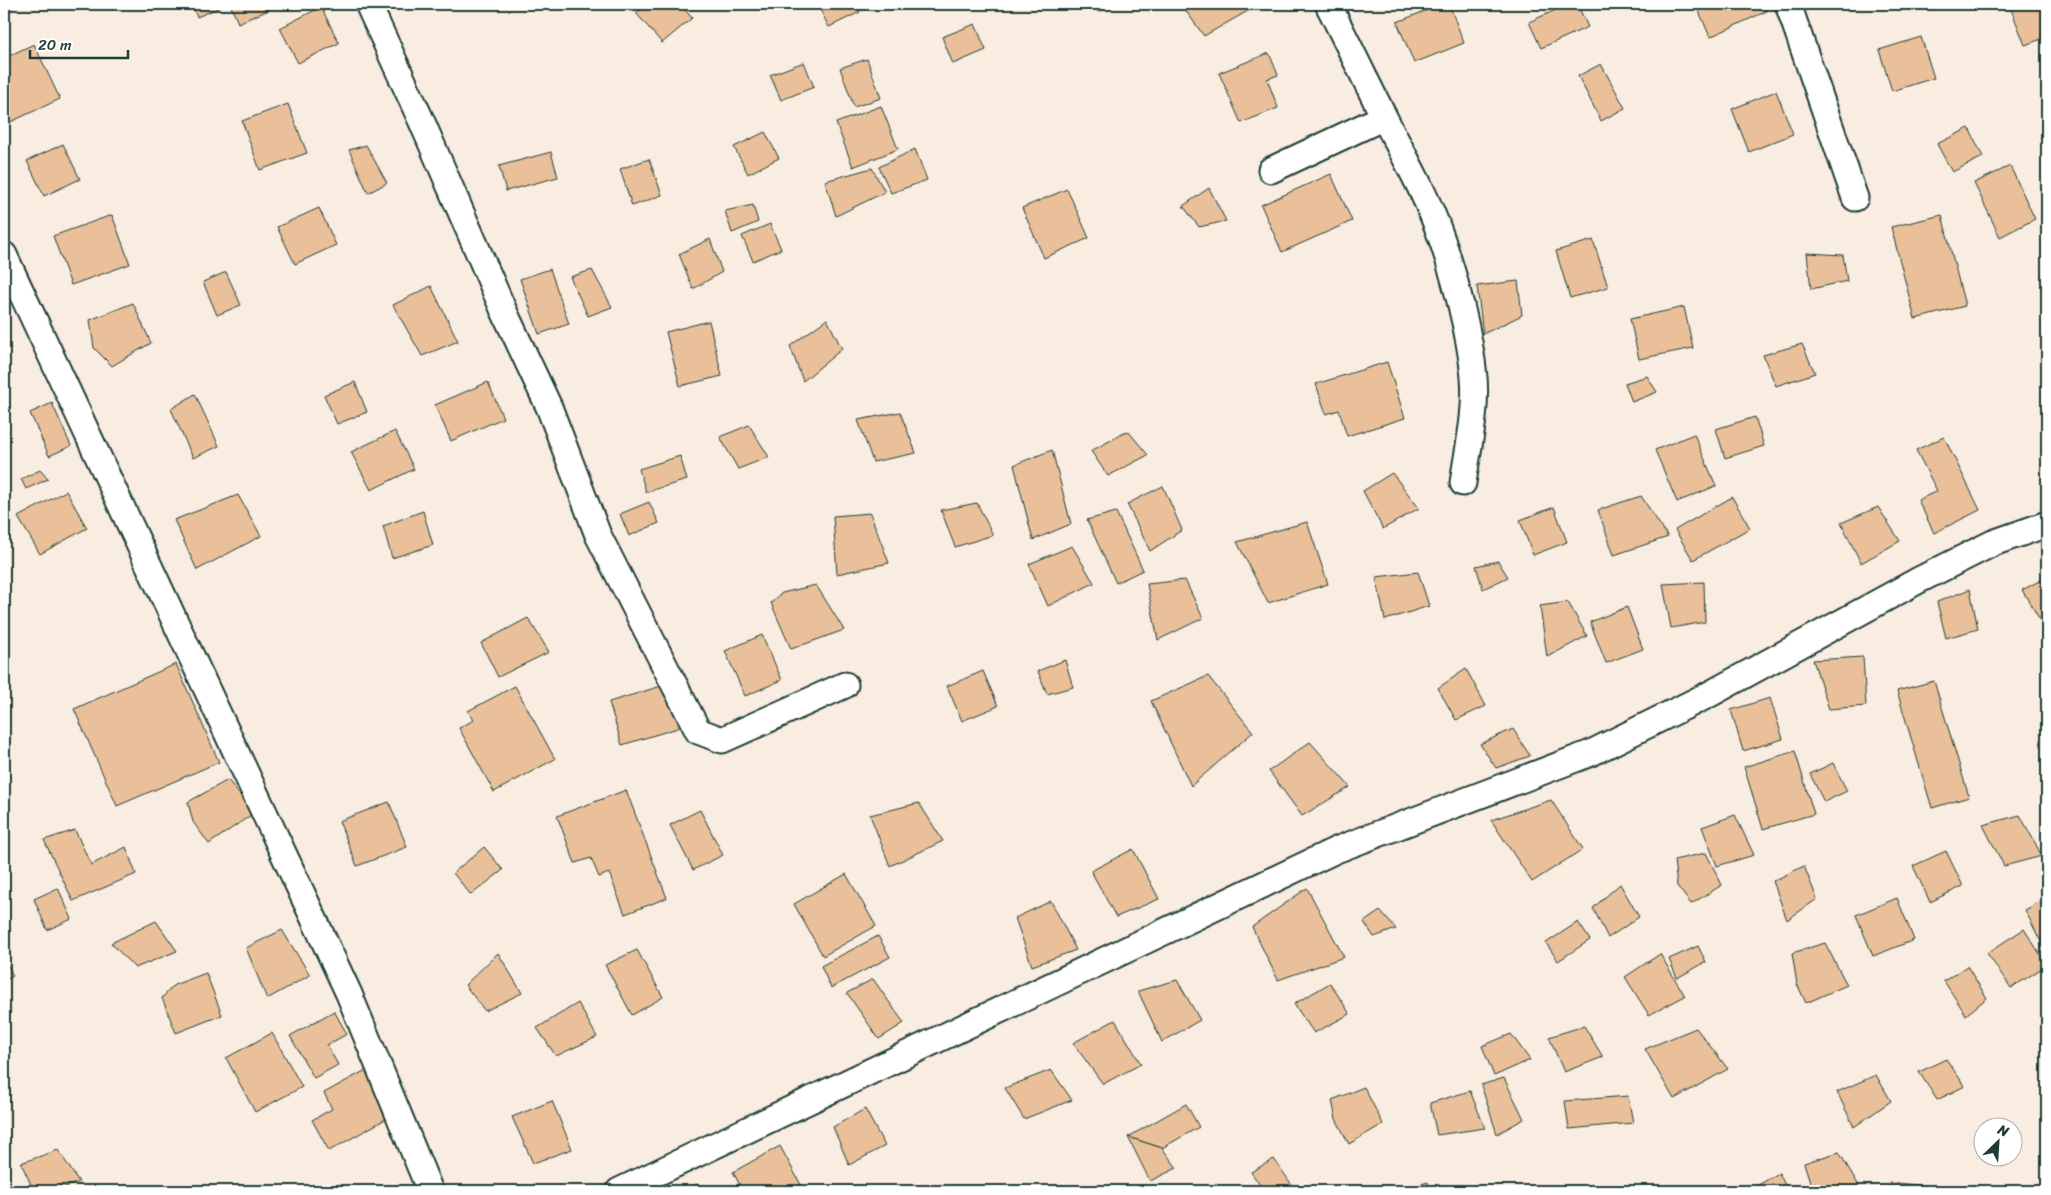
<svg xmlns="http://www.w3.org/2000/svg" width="2051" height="1195" viewBox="0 0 2051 1195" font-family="Sriracha,sans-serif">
<rect width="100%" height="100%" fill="#f9ece1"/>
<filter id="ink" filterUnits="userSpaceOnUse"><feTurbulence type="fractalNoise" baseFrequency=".02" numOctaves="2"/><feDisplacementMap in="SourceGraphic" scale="10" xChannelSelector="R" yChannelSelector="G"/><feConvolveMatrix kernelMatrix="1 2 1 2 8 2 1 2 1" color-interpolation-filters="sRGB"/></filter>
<g filter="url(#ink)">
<g fill="#eac09a" stroke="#1f3d34">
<path d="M4 4H19L4 12Z"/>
<path d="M191 4H227L197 17Z"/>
<path d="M230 4H266L269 10 238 23Z"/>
<path d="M647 4H680L692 18 662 43 636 13Z"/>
<path d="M817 4H856L860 12 829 27Z"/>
<path d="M1095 4H1118L1098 12Z"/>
<path d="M1181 4H1260L1204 36Z"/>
<path d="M1443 4H1449L1464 43 1414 63 1397 22Z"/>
<path d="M1569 4H1577L1588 27 1541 48 1529 22Z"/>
<path d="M1696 4H1763L1767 11 1710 37Z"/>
<path d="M2009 4H2047V37L2025 45Z"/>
<path d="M321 7 339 43 298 63 280 28Z"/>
<path d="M975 24 986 50 953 64 942 37Z"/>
<path d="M1921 37 1934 78 1892 91 1879 50Z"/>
<path d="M34 44 60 99 4 125V58Z"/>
<path d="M1269 53 1278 75 1267 79 1278 108 1241 123 1219 73Z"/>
<path d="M867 59 881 98 854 107 840 68Z"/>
<path d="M804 62 814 87 781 100 770 75Z"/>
<path d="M1601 64 1625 108 1601 121 1578 76Z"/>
<path d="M1776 91 1793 134 1749 152 1732 109Z"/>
<path d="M288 104 307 153 260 170 242 121Z"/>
<path d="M881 106 898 149 853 167 836 123Z"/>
<path d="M1969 128 1983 157 1952 172 1937 144Z"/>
<path d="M765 132 779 158 748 174 734 147Z"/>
<path d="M63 144 80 179 44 196 27 161Z"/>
<path d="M366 145 387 183 368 193 349 150Z"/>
<path d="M915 149 927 180 891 193 879 167Z"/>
<path d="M551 152 558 177 506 191 499 166Z"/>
<path d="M649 159 662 195 632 206 620 169Z"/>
<path d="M2010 166 2035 219 2000 237 1974 183Z"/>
<path d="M872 168 885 192 836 216 825 181Z"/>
<path d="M1331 174 1352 221 1282 252 1261 205Z"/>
<path d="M1209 188 1226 221 1199 227 1183 206Z"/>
<path d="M1067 189 1089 238 1044 258 1022 208Z"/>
<path d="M753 205 758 222 732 233 725 211Z"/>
<path d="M319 208 336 245 295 264 277 227Z"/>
<path d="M112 215 130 264 71 285 53 236Z"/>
<path d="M1942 215 1965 306 1915 319 1891 227Z"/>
<path d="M770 224 781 249 753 261 742 236Z"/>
<path d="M710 239 722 272 693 289 679 254Z"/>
<path d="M1593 240 1608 287 1570 298 1556 251Z"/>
<path d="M1807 253 1843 255 1847 281 1811 289Z"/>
<path d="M550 269 569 324 539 334 520 279Z"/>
<path d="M592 270 612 307 588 316 570 277Z"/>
<path d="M226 272 241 305 217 315 203 282Z"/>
<path d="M1518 281 1522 315 1483 334 1477 286Z"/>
<path d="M431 286 458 341 422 356 393 305Z"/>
<path d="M133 303 151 343 112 366 94 348 90 320Z"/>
<path d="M1684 307 1693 348 1639 359 1630 319Z"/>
<path d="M827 319 842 349 803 381 790 346Z"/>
<path d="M709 321 722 376 680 386 666 332Z"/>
<path d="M1802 344 1815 373 1776 386 1763 355Z"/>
<path d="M1387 362 1405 418 1347 436 1339 410 1326 414 1316 384Z"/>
<path d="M1647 376 1657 392 1632 402 1625 383Z"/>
<path d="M355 382 367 412 337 424 324 395Z"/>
<path d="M488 382 503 418 451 441 435 405Z"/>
<path d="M195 394 219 446 193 458 171 409Z"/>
<path d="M52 403 71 446 49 456 30 413Z"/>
<path d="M900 412 916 453 873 462 858 420Z"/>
<path d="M1755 417 1764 446 1725 458 1716 429Z"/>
<path d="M749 425 769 457 738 469 720 437Z"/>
<path d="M395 431 414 469 371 490 351 452Z"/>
<path d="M1128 431 1148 455 1108 476 1091 451Z"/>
<path d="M1694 434 1716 486 1677 502 1655 450Z"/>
<path d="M1944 437 1980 510 1934 533 1918 500 1937 491 1916 450Z"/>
<path d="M1052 450 1071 524 1033 540 1014 465Z"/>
<path d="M680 456 687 480 646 492 639 469Z"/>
<path d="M40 470 48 479 26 489 21 479Z"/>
<path d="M1392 473 1419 508 1383 529 1363 491Z"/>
<path d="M1163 486 1182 530 1150 551 1127 504Z"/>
<path d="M66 491 87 528 40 554 18 517Z"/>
<path d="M238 495 261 536 197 570 174 520Z"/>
<path d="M1641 496 1668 537 1614 555 1598 510Z"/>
<path d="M1732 497 1750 528 1693 560 1675 530Z"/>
<path d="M649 502 659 523 629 536 620 514Z"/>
<path d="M977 503 993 535 955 547 941 510Z"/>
<path d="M1554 507 1567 542 1533 555 1520 520Z"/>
<path d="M1878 507 1900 541 1861 563 1841 523Z"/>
<path d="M423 511 433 545 392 558 383 526Z"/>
<path d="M1116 512 1143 570 1116 583 1087 520Z"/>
<path d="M870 513 889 563 837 574 833 516Z"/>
<path d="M1307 522 1328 584 1268 603 1237 542Z"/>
<path d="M1072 546 1094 583 1048 606 1029 564Z"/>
<path d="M1498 561 1508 577 1483 589 1476 566Z"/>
<path d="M1418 572 1429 606 1385 620 1376 577Z"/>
<path d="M2047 577V620L2042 623 2022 590Z"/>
<path d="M1185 580 1203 618 1158 640 1147 584Z"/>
<path d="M1704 582 1705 622 1671 628 1663 584Z"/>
<path d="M816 585 844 630 791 649 771 603 782 593Z"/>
<path d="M1970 589 1978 629 1946 638 1937 602Z"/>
<path d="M1568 602 1587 636 1547 657 1540 606Z"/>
<path d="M1627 607 1643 649 1606 663 1590 622Z"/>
<path d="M528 618 549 652 498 677 481 643Z"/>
<path d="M762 635 782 680 745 696 725 651Z"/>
<path d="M1863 657 1866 706 1829 709 1813 660Z"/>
<path d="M1065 660 1073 687 1047 694 1038 671Z"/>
<path d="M176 664 219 762 117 806 74 709Z"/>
<path d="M1466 669 1486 706 1456 720 1438 688Z"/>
<path d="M983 671 998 706 962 721 947 686Z"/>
<path d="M1208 676 1253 732 1191 786 1151 701Z"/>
<path d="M1934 681 1969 797 1932 808 1897 691Z"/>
<path d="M668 684 681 727 622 745 609 702Z"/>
<path d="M515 686 555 759 494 792 459 728 474 720 468 711Z"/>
<path d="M1770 698 1783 739 1743 751 1731 710Z"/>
<path d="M1513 729 1530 756 1496 768 1480 744Z"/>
<path d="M1310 742 1350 787 1302 816 1269 771Z"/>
<path d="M1795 751 1814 814 1763 829 1744 767Z"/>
<path d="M1833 763 1847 791 1824 802 1810 774Z"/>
<path d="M228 780 254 813 209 844 193 822 188 802Z"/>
<path d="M626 790 667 898 625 914 609 873 599 877 591 858 575 863 557 816Z"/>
<path d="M1551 800 1583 849 1532 882 1491 820Z"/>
<path d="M389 802 407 847 357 866 339 821Z"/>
<path d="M919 803 943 841 890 866 870 815Z"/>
<path d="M700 810 723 855 693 870 670 825Z"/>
<path d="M1735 815 1754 855 1717 866 1702 827Z"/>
<path d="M2020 815 2042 856 2004 866 1983 825Z"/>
<path d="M75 830 91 865 126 847 136 874 73 901 44 840Z"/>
<path d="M484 847 503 870 471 895 453 873Z"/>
<path d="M1133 849 1159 899 1116 917 1091 871Z"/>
<path d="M1946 851 1963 886 1930 902 1913 866Z"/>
<path d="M1706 853 1722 885 1691 904 1677 886 1674 860Z"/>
<path d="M1804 866 1817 899 1787 920 1773 881Z"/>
<path d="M846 874 876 926 823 956 794 904Z"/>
<path d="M1620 884 1639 917 1608 938 1593 908Z"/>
<path d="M58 888 72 919 47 930 34 899Z"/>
<path d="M1307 888 1344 957 1278 980 1252 927Z"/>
<path d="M1897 898 1914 940 1873 956 1856 915Z"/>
<path d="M2047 898V954L2025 910Z"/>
<path d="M1051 901 1076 950 1032 966 1015 918Z"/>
<path d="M1380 911 1396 929 1374 937 1364 922Z"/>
<path d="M156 921 177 951 135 968 111 943Z"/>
<path d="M1578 922 1590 940 1558 961 1546 943Z"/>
<path d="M2024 929 2047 965 2011 988 1987 953Z"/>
<path d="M282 930 310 975 267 999 246 948Z"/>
<path d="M878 936 890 957 831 988 821 966Z"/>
<path d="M1825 943 1847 985 1806 1003 1797 984 1792 953Z"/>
<path d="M1698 946 1706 962 1677 978 1669 959Z"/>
<path d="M637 950 663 997 632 1015 605 965Z"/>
<path d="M498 953 522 993 485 1011 465 985Z"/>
<path d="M1660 954 1685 996 1649 1015 1625 977Z"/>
<path d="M4 957 13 976 4 981Z"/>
<path d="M1967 966 1987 998 1966 1015 1944 981Z"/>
<path d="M206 973 222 1015 176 1033 162 998 174 985Z"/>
<path d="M873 979 904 1023 879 1039 847 993Z"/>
<path d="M1177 980 1200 1020 1162 1042 1138 991Z"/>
<path d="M1330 983 1350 1014 1314 1033 1294 1004Z"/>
<path d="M578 1003 597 1037 556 1056 537 1028Z"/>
<path d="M334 1011 347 1034 327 1045 338 1065 314 1078 290 1036Z"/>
<path d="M1115 1020 1141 1064 1103 1084 1073 1043Z"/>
<path d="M1584 1026 1603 1057 1564 1072 1549 1037Z"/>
<path d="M1696 1028 1728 1069 1674 1099 1645 1049Z"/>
<path d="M272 1033 302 1087 255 1112 226 1058Z"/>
<path d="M1511 1034 1530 1060 1494 1076 1482 1046Z"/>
<path d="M1946 1059 1965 1086 1937 1100 1919 1072Z"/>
<path d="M366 1070 391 1116 329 1151 312 1120 332 1109 324 1093Z"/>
<path d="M1051 1070 1072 1100 1024 1119 1005 1088Z"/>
<path d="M1876 1075 1891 1101 1854 1127 1837 1092Z"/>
<path d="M1504 1078 1524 1119 1497 1134 1481 1085Z"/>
<path d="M1364 1087 1383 1124 1349 1144 1336 1119 1332 1100Z"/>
<path d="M1470 1091 1485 1128 1437 1135 1430 1103Z"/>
<path d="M1628 1096 1633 1123 1569 1129 1565 1101Z"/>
<path d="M552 1101 572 1149 533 1163 512 1117Z"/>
<path d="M1186 1104 1199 1127 1162 1148 1128 1137Z"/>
<path d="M865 1109 885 1146 849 1165 833 1127Z"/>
<path d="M1128 1137 1162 1148 1177 1168 1150 1181Z"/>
<path d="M780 1146 801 1185 789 1191H743L733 1172Z"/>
<path d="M58 1150 79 1182 56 1191H34L21 1163Z"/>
<path d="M1839 1152 1859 1186 1849 1191H1813L1804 1163Z"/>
<path d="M1274 1159 1296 1191H1264L1251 1172Z"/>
<path d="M1779 1173 1788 1191H1748Z"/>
<path d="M1428 1182 1431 1191H1396Z"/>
<path d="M1890 1182 1924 1186 1926 1191H1894Z"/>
<path d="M697 1184 700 1191H678Z"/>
</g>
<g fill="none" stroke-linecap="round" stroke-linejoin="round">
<g stroke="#1f3d34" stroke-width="29">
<g id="minor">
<path d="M368 4 422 122 503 309 549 407 598 535 698 731 722 740 845 685"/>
<path d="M1788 4 1855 198"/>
<path d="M1384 117C1404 156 1427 196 1441 237 1455 277 1470 335 1474 377 1477 412 1468 448 1463 483"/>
<path d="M1271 170 1384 117 1328 4"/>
<path d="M4 255 349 994 430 1191"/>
<path d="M619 1191 1336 850 1591 753 1710 694 1919 580 1993 543 2047 524"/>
</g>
</g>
<use href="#minor" stroke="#fff" stroke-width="25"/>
</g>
</g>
<rect width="2051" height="1195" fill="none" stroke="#fff" stroke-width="20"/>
<rect x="10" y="10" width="2031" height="1175" fill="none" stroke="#1f3d34" stroke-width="2" filter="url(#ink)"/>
<g transform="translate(1998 1142) rotate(25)"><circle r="24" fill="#ffffff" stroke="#a5b1ae"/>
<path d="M0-4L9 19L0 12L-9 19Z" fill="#1f3d34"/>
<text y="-8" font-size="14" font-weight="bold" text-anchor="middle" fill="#1f3d34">N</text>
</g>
<path d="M30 50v8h98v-8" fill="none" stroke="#1f3d34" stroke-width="2.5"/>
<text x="38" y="50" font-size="15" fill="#1f3d34" stroke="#ffffff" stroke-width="4" paint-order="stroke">20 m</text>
</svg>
